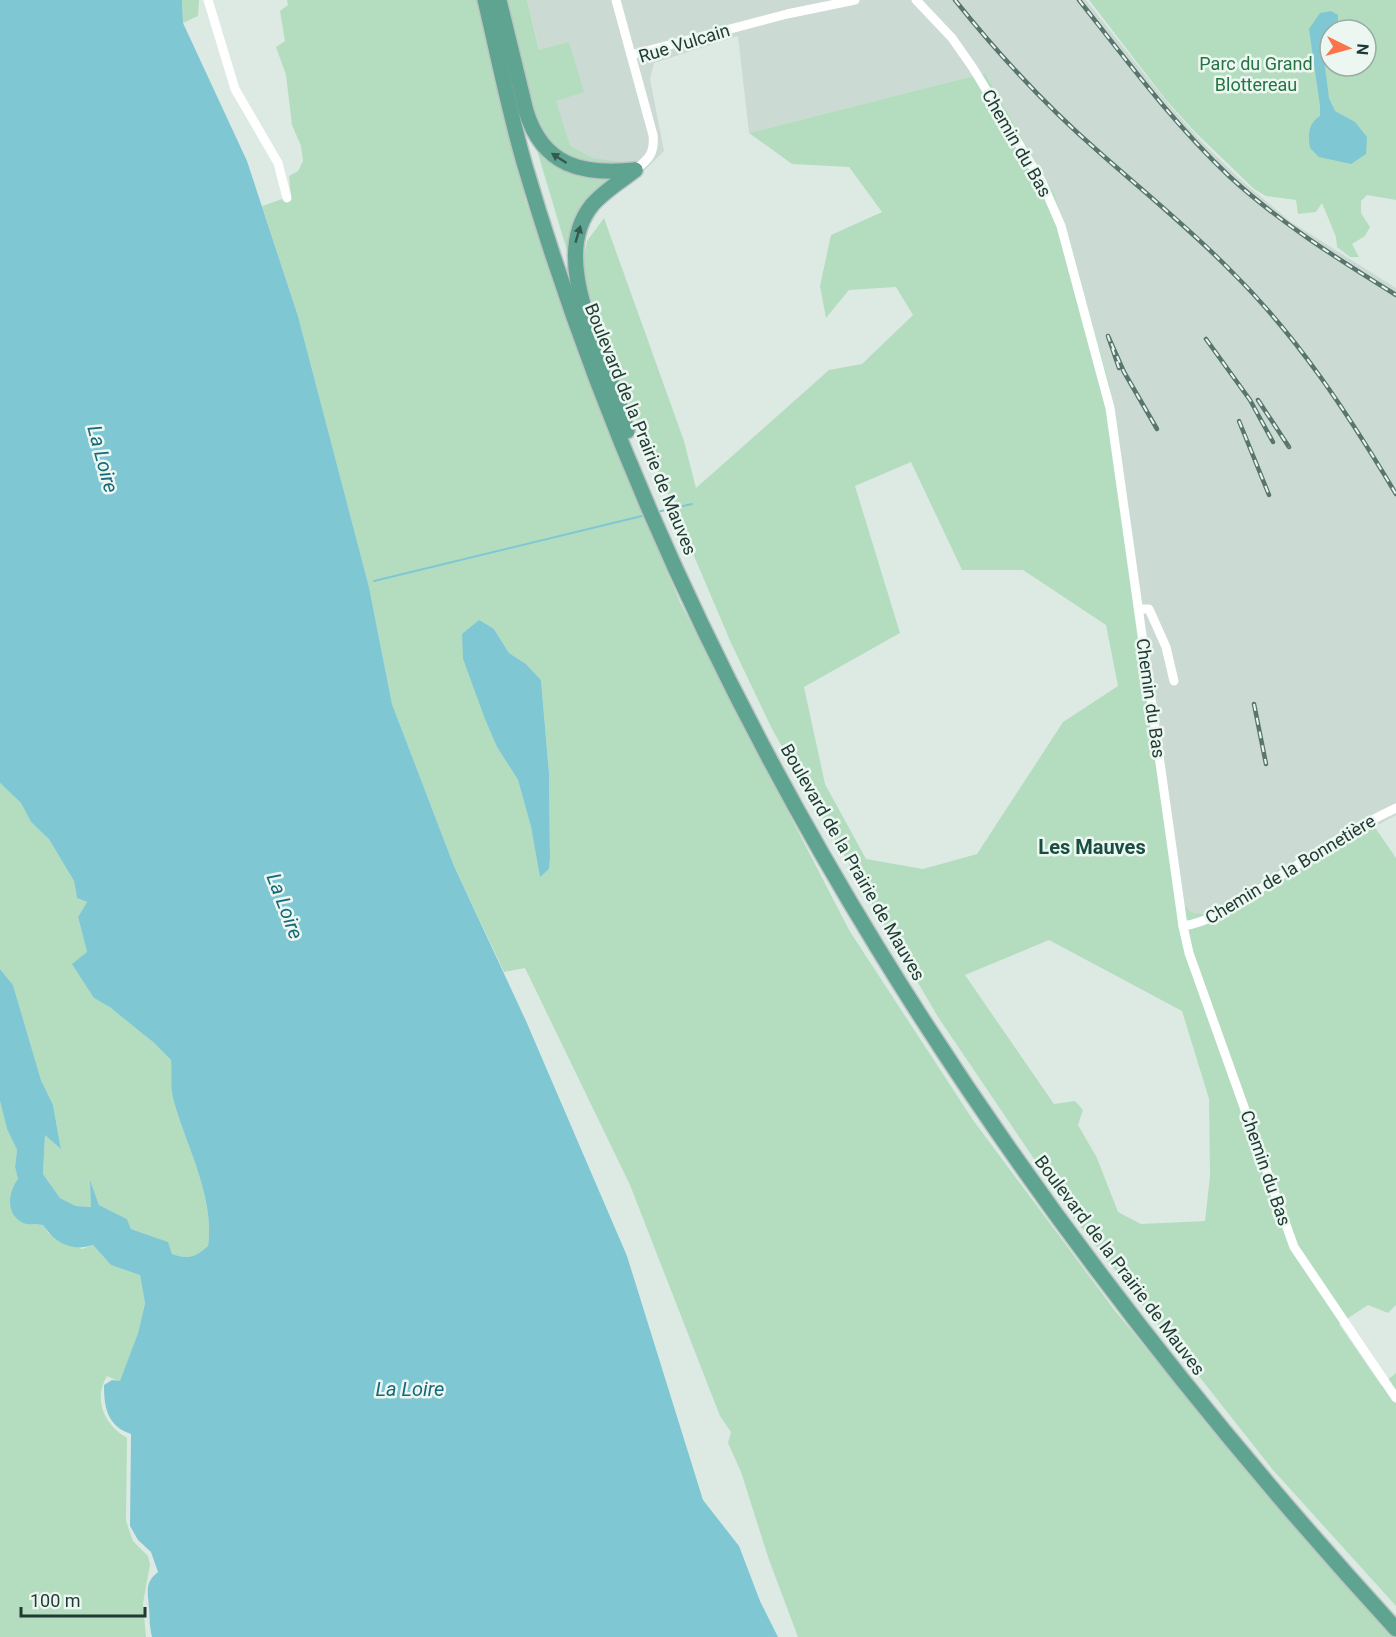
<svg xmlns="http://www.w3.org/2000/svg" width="1396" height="1637" viewBox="0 0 1396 1637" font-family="Roboto,sans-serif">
<rect width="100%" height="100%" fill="#ddeae4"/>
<path fill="#cbdad3" d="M527 0H1086L1166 101 1202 142 1242 181 1291 222 1396 288V815L1303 867 1268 876 1207 914H1196L1188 910 1184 904 1110 385 1055 195 985 73 749 133 738 36 654 63 650 79 664 151 638 177 567 161Z"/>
<g fill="#b4ddbf" fill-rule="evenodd">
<path d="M182 0H199L198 16 183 23Z"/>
<path d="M287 0H480L528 190 525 199 611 438 680 602 849 930 973 1120 1116 1312 1331 1569 1392 1637H798L769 1560 741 1472 728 1443 731 1432 720 1416 630 1185 525 968 504 972 454 866 392 704 369 587 298 316 262 206 291 196 289 176 298 171 303 161 301 146 292 125 286 75 276 47 285 41 280 11 288 5ZM494 629 509 653 526 664 541 680 549 773 550 859 549 869 540 876 531 827 518 780 497 747 463 659Z"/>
<path d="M502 0H527L539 50 569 42 584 92 556 101 570 146 592 158 622 162V165L567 162 533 123Z"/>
<path d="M1089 0H1396V200L1367 195 1361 201V213L1370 227 1365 236 1352 244 1359 257H1350L1337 247 1336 237 1322 203 1316 212 1298 214 1296 200 1266 196 1254 189 1195 132 1166 100ZM1330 30H1366V66H1330Z"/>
<path d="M985 73 1055 195 1110 385 1184 904C1190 914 1196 914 1207 914L1295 860 1304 867 1374 826 1396 858V1305L1388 1313 1368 1305 1339 1324 1381 1385 1396 1373V1606L1273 1470 1074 1218 938 1017 858 880 772 729 731 643 612 363 581 270 587 241 604 218 684 441 696 488 829 370 862 364 913 315 896 287 849 290 826 318 820 286 831 235 882 212 849 167 792 164 749 133ZM911 462 962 570H1023L1106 625 1118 686 1063 722 977 854 923 869 866 859 825 784 804 687 900 633 855 486ZM1049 940 1182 1011 1209 1099 1210 1176 1205 1221 1141 1224 1118 1212 1097 1158 1078 1125 1083 1110 1075 1101 1054 1104 965 975Z"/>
<path d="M536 147 555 162 622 174 599 192 570 254H568Z"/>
<path d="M0 783 21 803 31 822 49 838 74 881 77 898 87 902 78 917 87 952 94 998C123 1014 148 1036 171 1060 172 1074 171 1089 174 1102 187 1148 215 1198 208 1246 195 1257 189 1260 172 1254L167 1242 131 1229 127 1219 99 1205 91 1183V1207L76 1206 60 1198 43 1174 45 1134 61 1148 53 1105 41 1080 13 985 0 969Z"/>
<path d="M0 1101 7 1129 17 1150 15 1167 18 1179 11 1193 10 1204 30 1224 43 1225 48 1233 82 1249 93 1245 111 1265 140 1274 145 1302 138 1333 120 1382 107 1376C93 1399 104 1425 127 1438L126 1521 133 1541 148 1556 150 1565 143 1603 146 1637H0Z"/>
</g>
<g fill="#80c7d4">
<path d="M0 0H182L183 23 247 161 298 316 369 587 392 704 454 866 526 1021 627 1256 703 1500 739 1546 760 1601 778 1637H152C149 1622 150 1621 149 1608 148 1592 144 1583 158 1572L151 1552 138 1540 130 1526 131 1434C107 1426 104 1407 104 1385L112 1380 120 1381 138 1333 145 1303 140 1275 111 1265 93 1245C72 1252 55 1243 43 1225 37 1224 27 1225 23 1223 5 1214 8 1192 18 1179L15 1167 17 1150 7 1129 0 1101V969L13 985 41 1080 53 1105 61 1149 45 1135 43 1174 60 1198 76 1206 91 1207 90 1180 99 1205 127 1219 131 1229 168 1242 172 1254C189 1260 195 1257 208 1246 215 1198 187 1148 174 1102 170 1089 172 1074 171 1060L153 1042 111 1008 94 998 72 964 87 952 78 917 87 902 77 898 74 881 49 839 31 822 21 803 0 783Z"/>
<path d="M1331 11 1338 15V30H1330V43L1323 51 1329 98 1335 111 1355 122 1367 137 1366 154 1351 164 1319 157 1310 148C1308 134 1308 124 1320 116V106L1309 29 1320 13Z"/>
<path d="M479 620 494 629 509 653 526 664 541 680 549 773 550 859 549 869 540 877 531 827 518 780 497 747 485 719 463 659 462 634Z"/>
</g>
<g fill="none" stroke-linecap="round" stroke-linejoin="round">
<g stroke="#80c7d4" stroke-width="2">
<path d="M657 512 692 504"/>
<path d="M374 581 646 515"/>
</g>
<g stroke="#bcc4c2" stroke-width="18">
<g id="primary">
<path d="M485 0C498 55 509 111 525 166 687 718 1011 1208 1396 1629"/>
<path d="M499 0 526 111C543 167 583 175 635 170"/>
<path d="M627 431C614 367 544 264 592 205 604 191 621 181 635 170"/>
</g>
</g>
<g stroke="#fff" stroke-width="9">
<path d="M208 0 235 89 278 163 287 198"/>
<path d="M616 0 631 55"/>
<path d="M916 0 952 38 973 68 1042 182 1061 226 1110 408 1183 926 1189 953 1294 1247 1396 1398"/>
<path d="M635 170C649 159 655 153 653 135L631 55 787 14 855 0"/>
<path d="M1139 609H1149L1166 647 1174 681"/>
<path d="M1183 926C1215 921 1242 900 1269 883 1310 857 1351 829 1396 808"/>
</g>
<use href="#primary" stroke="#5fa391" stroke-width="15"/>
<g stroke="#58766e" stroke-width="4.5">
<g id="rail">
<path d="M955 0C999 55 1046 106 1099 152 1143 191 1190 229 1231 271 1298 337 1348 414 1396 494"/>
<path d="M1079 0C1127 61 1173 123 1229 176 1280 223 1338 259 1396 295"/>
<path d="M1206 339 1250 400 1273 442"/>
<path d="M1119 368 1108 336 1124 372 1157 429"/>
<path d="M1258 400 1289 447"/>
<path d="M1239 421 1269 495"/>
<path d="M1254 704 1266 764"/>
</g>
</g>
<use href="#rail" stroke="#edf7f2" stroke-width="2" stroke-dasharray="7" stroke-linecap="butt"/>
</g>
<defs><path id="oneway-solid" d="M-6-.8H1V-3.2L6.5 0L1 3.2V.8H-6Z" transform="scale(1.5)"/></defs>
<g fill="#325a4e">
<use href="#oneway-solid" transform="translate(559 158) rotate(-147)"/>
<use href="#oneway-solid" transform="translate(578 234) rotate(-74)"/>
</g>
<g text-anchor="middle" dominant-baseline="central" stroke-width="5" stroke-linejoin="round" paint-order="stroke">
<g font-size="18" fill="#1e3a32" stroke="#edf7f2">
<text transform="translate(684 43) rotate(-17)">Rue Vulcain</text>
<text transform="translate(1017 143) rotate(60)">Chemin du Bas</text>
<text transform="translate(641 429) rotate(68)">Boulevard de la Prairie de Mauves</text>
<text transform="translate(1151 698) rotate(82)">Chemin du Bas</text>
<text transform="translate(853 862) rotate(60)">Boulevard de la Prairie de Mauves</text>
<text transform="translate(1290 869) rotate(-31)">Chemin de la Bonnetière</text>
<text transform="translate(1266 1168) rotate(71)">Chemin du Bas</text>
<text transform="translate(1120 1265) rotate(53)">Boulevard de la Prairie de Mauves</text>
</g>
<g font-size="18" fill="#267343" stroke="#edf7f2">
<text x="1256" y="63">Parc du Grand<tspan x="1256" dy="21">Blottereau</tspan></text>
</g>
<g font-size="20" font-style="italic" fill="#156979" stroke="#edf7f2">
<text transform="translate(103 459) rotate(75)">La Loire</text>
<text transform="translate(285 906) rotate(69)">La Loire</text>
<text x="410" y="1389">La Loire</text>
</g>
<g font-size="20" font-weight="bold" fill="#194d40" stroke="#edf7f2">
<text x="1092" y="847">Les Mauves</text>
</g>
</g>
<g transform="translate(1348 48) rotate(95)"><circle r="28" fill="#edf7f2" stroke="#9aaba5" stroke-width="1.5"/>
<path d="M0-4.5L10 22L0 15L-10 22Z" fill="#fa754b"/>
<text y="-9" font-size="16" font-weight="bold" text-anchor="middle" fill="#1e3a32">N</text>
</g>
<path d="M21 1607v9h124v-9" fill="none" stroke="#1e3a32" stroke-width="3"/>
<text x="30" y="1607" font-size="18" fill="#1e3a32" stroke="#edf7f2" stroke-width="4.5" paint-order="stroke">100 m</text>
</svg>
